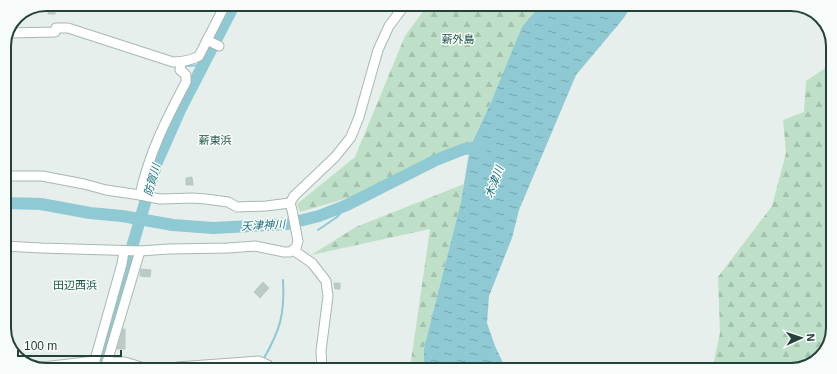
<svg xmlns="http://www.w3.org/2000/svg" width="837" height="374" viewBox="0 0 837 374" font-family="Helvetica,'Noto Sans JP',sans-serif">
<defs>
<pattern id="forest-firs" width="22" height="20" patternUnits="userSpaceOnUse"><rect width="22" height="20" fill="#bfe0c8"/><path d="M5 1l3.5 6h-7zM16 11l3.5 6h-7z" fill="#a4c1ad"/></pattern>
<pattern id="water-ripples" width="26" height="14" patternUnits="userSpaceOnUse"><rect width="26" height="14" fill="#8ec9d4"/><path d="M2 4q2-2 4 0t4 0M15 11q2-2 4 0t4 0" fill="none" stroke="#74a5ad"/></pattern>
</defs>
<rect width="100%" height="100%" fill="#e6efeb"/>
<g fill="url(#forest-firs)">
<path d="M427 6H541L492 100 469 148 436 160 351 197 300 212 297 204 355 157 405 36Z"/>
<path d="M833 63 830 342 806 365 820 355 814 363 791 370H712L720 333 718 277 772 206 786 153 783 120 804 112 806 81Z"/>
<path d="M464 184 461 202 424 348V368H410L430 229 311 255 356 227Z"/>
</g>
<path fill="url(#water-ripples)" d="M540 6 631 7 623 19 576 75 519 210 512 238 489 296 487 323 495 346 506 369 424 368V348L461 202 470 147 492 100 522 27Z"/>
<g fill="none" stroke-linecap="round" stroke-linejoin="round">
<g stroke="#8ec9d4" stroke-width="2">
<path d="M185 66 203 65"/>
<path d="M318 230 337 217 347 205"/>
<path d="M263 360C280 330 285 315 283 280"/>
</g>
<g stroke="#8ec9d4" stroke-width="12">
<path d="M4 203 41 204 90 213 122 216 173 225 213 228 287 224 319 216 347 205 436 160 464 149 485 146"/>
<path d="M99 367 115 305 157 162 180 110 234 5"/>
</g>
</g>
<g fill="#bbcac4" stroke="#b8c9c2">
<rect x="48" y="4" width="7" height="10"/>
<path d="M192 177 193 185H186V178Z"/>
<path d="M141 269 151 270 150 277 140 276Z"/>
<path d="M263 282 269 288 260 298 254 292Z"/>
<path d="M334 283H340V289H335Z"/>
<path d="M123 329H125V349H117Z"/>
</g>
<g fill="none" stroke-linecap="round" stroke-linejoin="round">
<g stroke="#a8b8b2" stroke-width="11">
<g id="minor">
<path d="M9 33 55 32 56 28H68L173 62C183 62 190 61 199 56L225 5"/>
<path d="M207 40 219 46"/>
<path d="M4 176H42L84 184 106 190 140 195C149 153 166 120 186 82V75L180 70 181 62"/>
<path d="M140 195 160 199 193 198 206 199 228 202 237 207 266 206 290 203 294 196 335 157 351 137 359 117 378 50 389 26 404 6"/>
<path d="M4 246 41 248 140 251 169 249 228 248 255 246 284 252H290L296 248 298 241 292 210 290 203"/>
<path d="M293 250 312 263 326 281 328 296 321 351 322 368"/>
<path d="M140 251 107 362H125L141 367"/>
<path d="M43 367 95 361"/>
<path d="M93 367 122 264 124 251"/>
<path d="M177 367 259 361 268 365V368"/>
</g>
</g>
<use href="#minor" stroke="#fff" stroke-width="9"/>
</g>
<g text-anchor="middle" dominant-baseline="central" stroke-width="3" stroke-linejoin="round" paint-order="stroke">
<g font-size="11" fill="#1f5548" stroke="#f7fbf9">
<text x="458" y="39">薪外島</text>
<text x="215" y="140">薪東浜</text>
<text x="75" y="285">田辺西浜</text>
</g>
<g font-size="11" font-style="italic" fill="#1c6f80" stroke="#f7fbf9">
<text transform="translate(152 180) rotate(-74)">防賀川</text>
<text transform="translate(494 182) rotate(-70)">木津川</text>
<text transform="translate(263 225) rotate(-3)">天津神川</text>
</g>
</g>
<path d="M0 0H837V374H0ZM46 11H791A35 35 0 0 1 826 46V328A35 35 0 0 1 791 363H46A35 35 0 0 1 11 328V46A35 35 0 0 1 46 11Z" fill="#f7fbf9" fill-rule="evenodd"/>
<path fill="none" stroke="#24423a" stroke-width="2" d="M46 11H791A35 35 0 0 1 826 46V328A35 35 0 0 1 791 363H46A35 35 0 0 1 11 328V46A35 35 0 0 1 46 11Z"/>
<g transform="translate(801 338) rotate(87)" stroke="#f7fbf9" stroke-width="3" paint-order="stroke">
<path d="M0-3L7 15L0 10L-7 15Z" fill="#24423a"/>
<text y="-6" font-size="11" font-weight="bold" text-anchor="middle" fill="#24423a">N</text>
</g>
<path d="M18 350v6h103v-6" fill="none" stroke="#24423a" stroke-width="2"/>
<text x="24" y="350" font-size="12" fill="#24423a" stroke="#f7fbf9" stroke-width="3" paint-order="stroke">100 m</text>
</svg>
